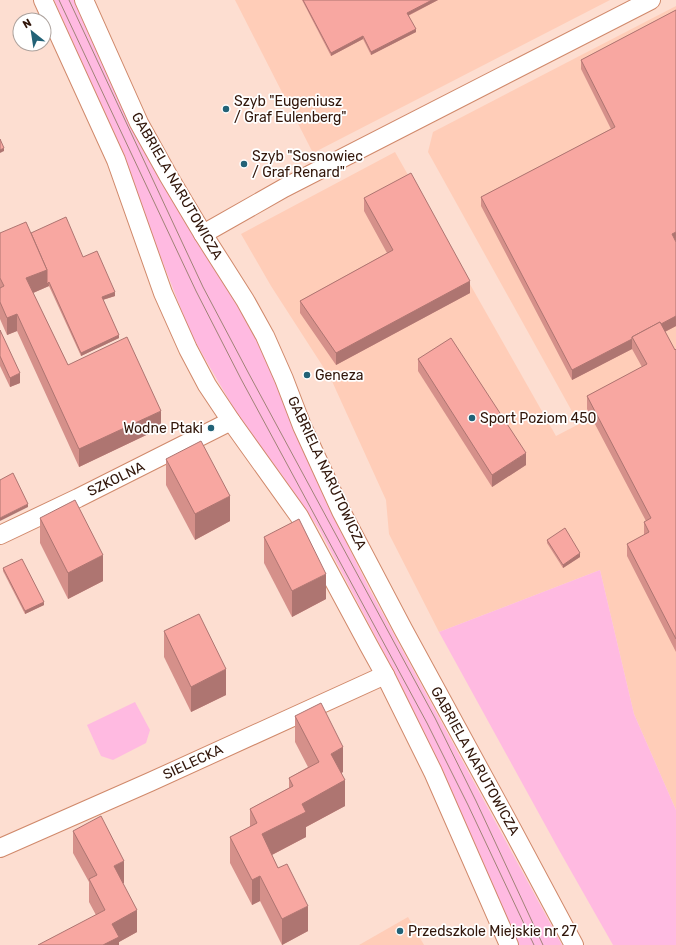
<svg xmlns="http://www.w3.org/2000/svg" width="676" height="945" viewBox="0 0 676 945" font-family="Rubik,sans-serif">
<rect width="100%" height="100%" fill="#fdded1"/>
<g fill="#ffcdb8">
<path d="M235 0H610L313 153Z"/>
<path d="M676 6V810L634 714 600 570 439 632 389 534 386 500 331 379 271 286 241 234 395 152 556 436 579 424 428 152 433 132Z"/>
<path d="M408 917 424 945H359Z"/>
</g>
<g fill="#ffbae1">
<path d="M54 0H74L143 150 179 212 242 310 266 358 326 502 370 590 562 945H519L509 925 480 855 401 685 319 529 282 475 243 424 208 364 190 332 156 245 119 145Z"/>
<path d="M600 570 634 714 676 810V945H613L559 850 439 632Z"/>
<path d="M135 702 150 730 146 743 113 760 101 756 87 725Z"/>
</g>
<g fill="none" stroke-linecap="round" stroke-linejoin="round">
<g stroke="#d0896b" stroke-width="20">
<g id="minor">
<path d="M43 0 116 160 163 293 188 349 207 385 231 421 299 516 369 646 385 675 433 772 509 945"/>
<path d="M84 0 139 123 169 177 203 234 245 300 265 336 284 379 302 426 341 511 403 629 512 829 574 945"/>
<path d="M203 234 284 188 651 0"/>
<path d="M0 535 78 498 231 421"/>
<path d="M0 848 150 782 385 675"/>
</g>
</g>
<use href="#minor" stroke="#fff" stroke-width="18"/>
<g stroke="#a08376" stroke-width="1">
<path d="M59 0 196 291 241 379 427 723 468 805 534 945"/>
<path d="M69 0 203 287 249 374 435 718 476 801 543 945"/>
</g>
</g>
<g fill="#d5908a">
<path d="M302 0H438L408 16 416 32 371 55 363 39 331 56Z"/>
<path d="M676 10V326L665 332 675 350 676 349V652L627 556V544L644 535V522L646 521 587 409V396L642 367 632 349 572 380 481 206V197L611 129 581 69V60Z"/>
<path d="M364 198 470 293 336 365 300 313V301L387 253 364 211Z"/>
<path d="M0 233H31L83 257 115 296 103 300 119 338 81 356 49 286 33 293 68 365 161 428 79 467 17 331 7 335 0 319Z"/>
<path d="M0 330 20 383 10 387 0 366Z"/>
<path d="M418 359 526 465 492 487 418 371Z"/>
<path d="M166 459 230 521 195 540 166 485Z"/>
<path d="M40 518 103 581 68 599 40 543Z"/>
<path d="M264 537 326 599 292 617 264 563Z"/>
<path d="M547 540 580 557 563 568 547 543Z"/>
<path d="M3 568 44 605 25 614 3 571Z"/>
<path d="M164 631 226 695 191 712 164 657Z"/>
<path d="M295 716 343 772 341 773 345 806 306 827V837L272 855 308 931 282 945 260 901 252 905 230 863V837L250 827V809L289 788V778L308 767 295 742Z"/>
<path d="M73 831 124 883H123L137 932 119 942V945L96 915 89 902V882L73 853Z"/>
</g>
<g fill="#ae7571">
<path d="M432 0H438L407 16V13Z"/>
<path d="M416 29V32L371 55V52Z"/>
<path d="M363 36V39L331 56V53Z"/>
<path d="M4 148V151L0 153V150Z"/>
<path d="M676 232V242L672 234Z"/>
<path d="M47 270 49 286 26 296V278Z"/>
<path d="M470 281V293L336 365V353Z"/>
<path d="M115 292V296L102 300V297Z"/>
<path d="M17 314V331L7 335V318Z"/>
<path d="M676 316V326L637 346 633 339Z"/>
<path d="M119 335V338L81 356V353Z"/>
<path d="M632 339V349L572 380V370Z"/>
<path d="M20 373V383L10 387V378Z"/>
<path d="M161 411V428L79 467V449Z"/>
<path d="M526 453V465L492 487V475Z"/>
<path d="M230 496V521L195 540V514Z"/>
<path d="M28 504V507L0 521V518Z"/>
<path d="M580 553V557L563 568V565Z"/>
<path d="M103 555V581L68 599V573Z"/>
<path d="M326 574V599L292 617V591Z"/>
<path d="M44 602V605L25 614V611Z"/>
<path d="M226 669V695L191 712V687Z"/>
<path d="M343 747V772L331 779V754Z"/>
<path d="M345 780V806L306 827V837L262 860V834L302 804Z"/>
<path d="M124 861V883L114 888V866Z"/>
<path d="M260 876V901L252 905V880Z"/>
<path d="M308 906V931L282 945V919Z"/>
<path d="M137 910V932L119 942V945H103L112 924Z"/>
</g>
<g fill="#f8a7a1" stroke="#ae7571">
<path d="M303 0H432L407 13 416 29 371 52 363 36 331 53Z"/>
<path d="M676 10V232L672 234 676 242V316L661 324 660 322 632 337V339L572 370 481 197 615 127 581 60Z"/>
<path d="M0 139 4 148 0 150Z"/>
<path d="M411 173 470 281 336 353 300 301 393 250 364 198Z"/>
<path d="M66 217 83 257 97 251 115 292 102 297 119 335 81 353 49 282 47 284V270L31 233Z"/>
<path d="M26 222 47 270 26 278 68 365 127 337 161 411 79 449 17 314 7 318 0 302V288L4 286 0 278V233Z"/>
<path d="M660 322 675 350 676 349V639L627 544 649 532 644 522 651 518 587 396 647 364 632 337Z"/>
<path d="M0 330 20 373 10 378 0 356Z"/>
<path d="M451 338 526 453 492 475 418 359Z"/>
<path d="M201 441 230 496 195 514 166 459Z"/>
<path d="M13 473 28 504 0 518V480Z"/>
<path d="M75 500 103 555 68 573 40 518Z"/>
<path d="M299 519 326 574 292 591 264 537Z"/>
<path d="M565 528 580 553 563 565 547 540Z"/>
<path d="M22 559 44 602 25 611 3 568Z"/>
<path d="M199 614 226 669 191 687 164 631Z"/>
<path d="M321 703 343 747 331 754 345 780 302 804 306 812 262 834 278 868 287 864 308 906 282 919 260 876 252 880 230 837 257 823 250 809 293 786 289 778 319 762 295 716Z"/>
<path d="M101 816 124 861 114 866 137 910 112 924 119 937 103 945H38L105 910 89 879 97 875 73 831Z"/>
</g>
<g fill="#226277" stroke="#fff" stroke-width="1.5">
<circle cx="226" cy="109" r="4"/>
<circle cx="244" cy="164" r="4"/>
<circle cx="307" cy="375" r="4"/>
<circle cx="472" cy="418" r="4"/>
<circle cx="211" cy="428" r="4"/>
<circle cx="400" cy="931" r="4"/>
</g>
<g text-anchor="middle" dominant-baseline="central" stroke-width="3.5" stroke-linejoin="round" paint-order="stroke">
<g font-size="14" fill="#31160a" stroke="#fff" text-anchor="start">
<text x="234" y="101">Szyb "Eugeniusz<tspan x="234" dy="16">/ Graf Eulenberg"</tspan></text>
<text x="252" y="156">Szyb "Sosnowiec<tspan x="252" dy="16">/ Graf Renard"</tspan></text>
<text x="315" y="375">Geneza</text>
<text x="480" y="418">Sport Poziom 450</text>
<text x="203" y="428" text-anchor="end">Wodne Ptaki</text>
<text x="408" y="931">Przedszkole Miejskie nr 27</text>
</g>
<g font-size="14" fill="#31160a" stroke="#fff">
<text transform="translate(177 186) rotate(60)">GABRIELA NARUTOWICZA</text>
<text transform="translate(327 473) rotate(65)">GABRIELA NARUTOWICZA</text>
<text transform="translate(116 479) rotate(-26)">SZKOLNA</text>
<text transform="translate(475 761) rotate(61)">GABRIELA NARUTOWICZA</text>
<text transform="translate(193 762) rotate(-25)">SIELECKA</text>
</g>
</g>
<g transform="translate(32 32) rotate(330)"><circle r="19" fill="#ffffff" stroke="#ada29d"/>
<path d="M0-3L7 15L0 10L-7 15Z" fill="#226277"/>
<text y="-6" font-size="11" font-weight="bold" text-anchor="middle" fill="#31160a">N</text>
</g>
</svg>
